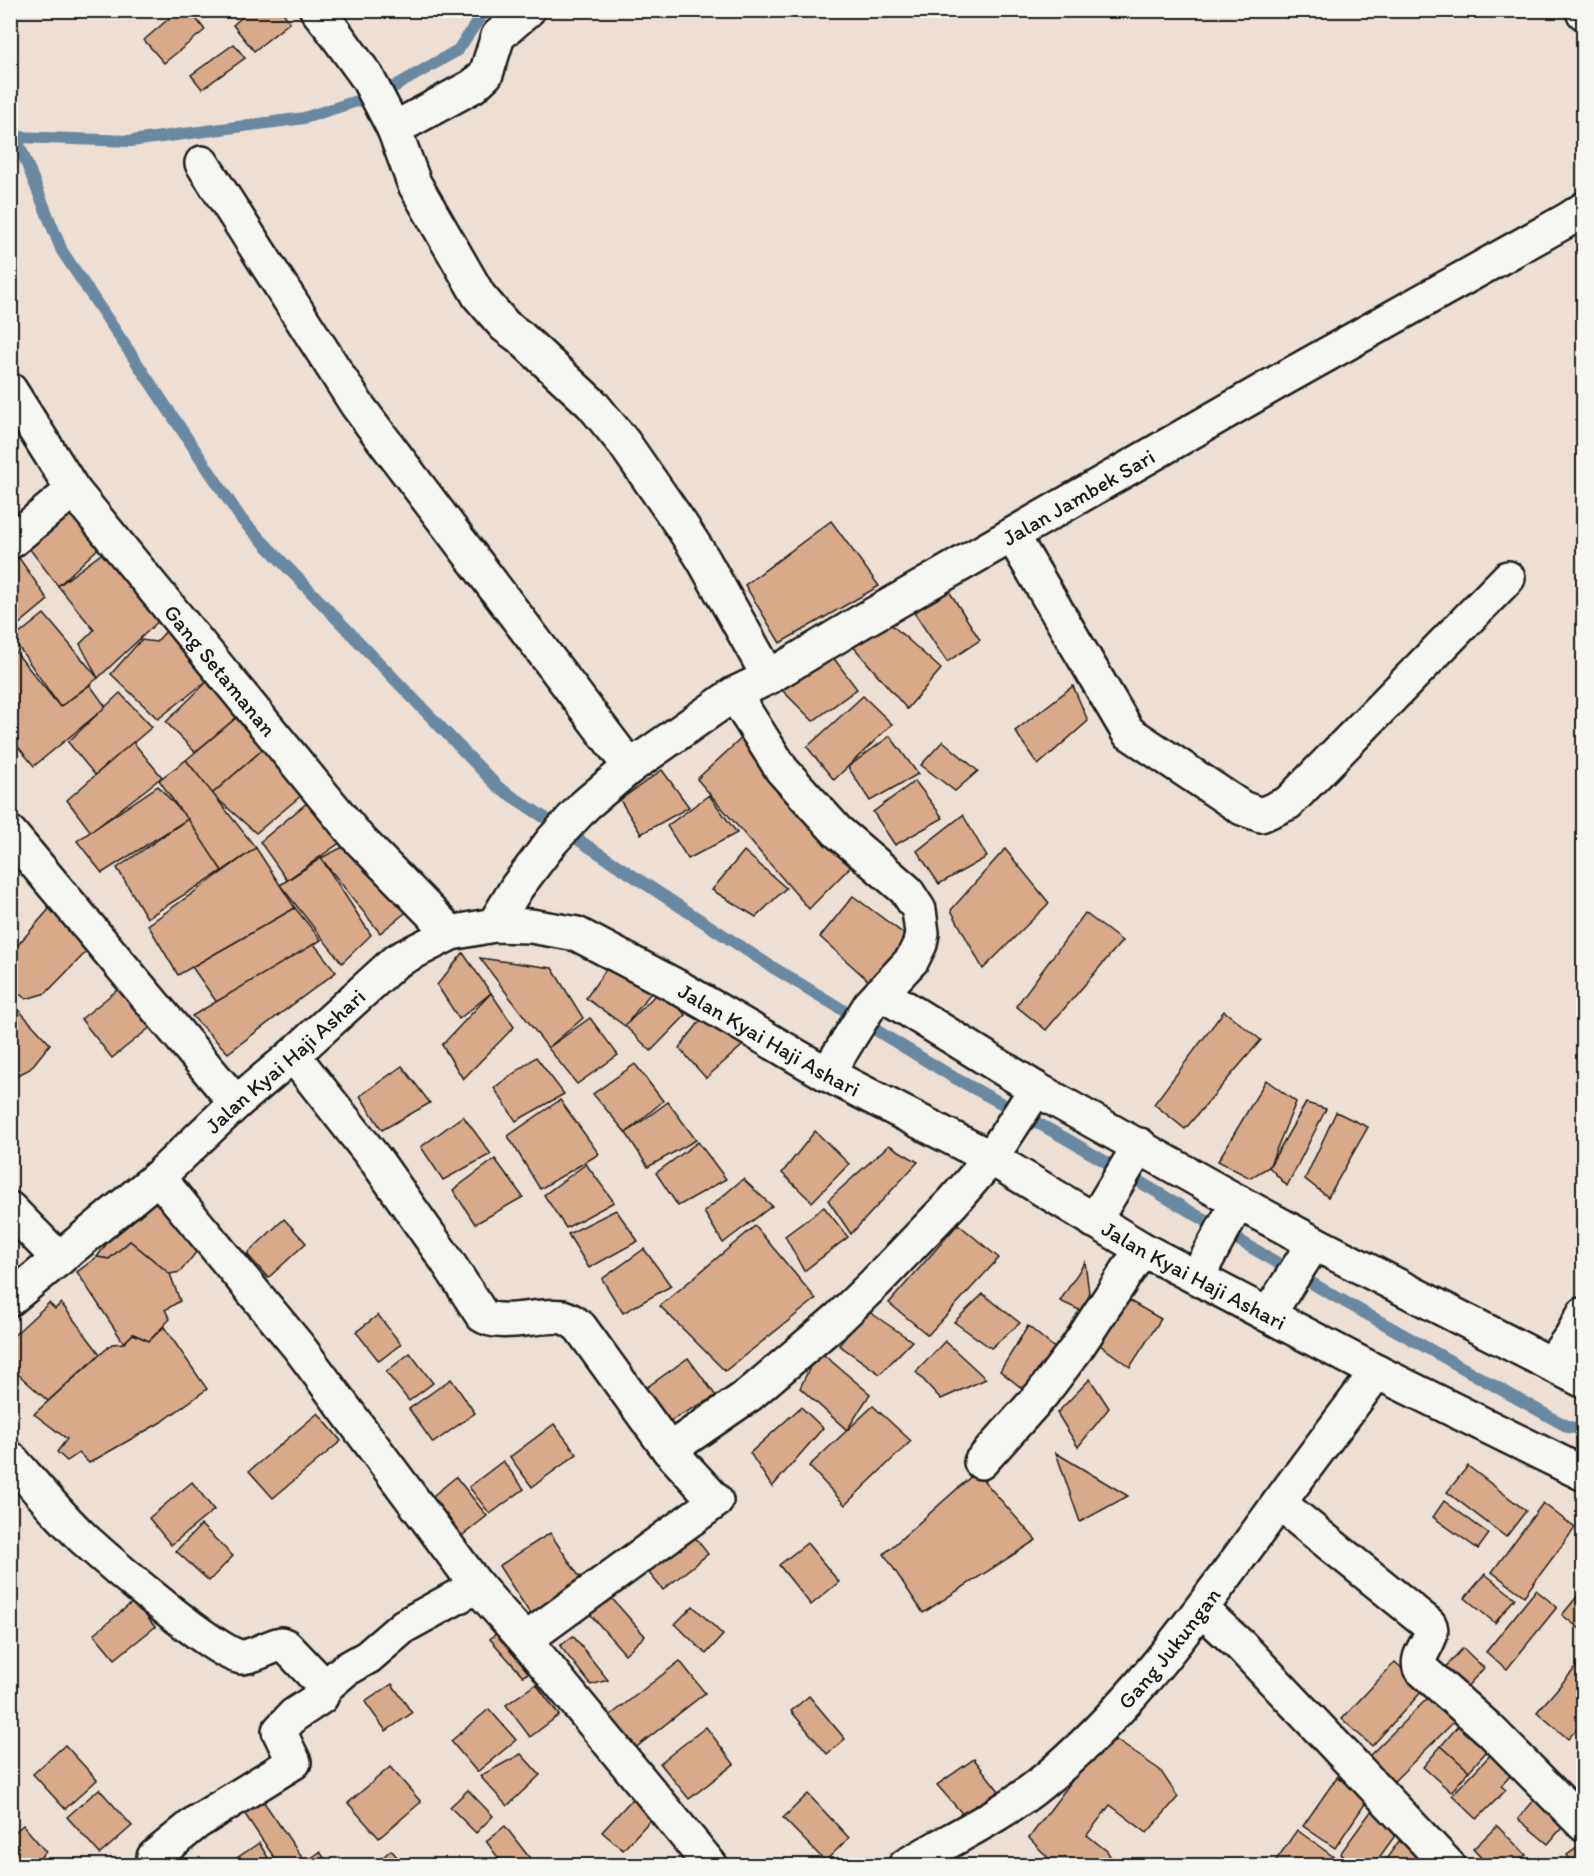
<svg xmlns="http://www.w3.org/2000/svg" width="1594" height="1876" viewBox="0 0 1594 1876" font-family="Itim,sans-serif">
<rect width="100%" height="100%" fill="#eddfd3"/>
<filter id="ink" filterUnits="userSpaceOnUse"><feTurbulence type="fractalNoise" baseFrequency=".0167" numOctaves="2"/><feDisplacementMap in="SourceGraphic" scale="12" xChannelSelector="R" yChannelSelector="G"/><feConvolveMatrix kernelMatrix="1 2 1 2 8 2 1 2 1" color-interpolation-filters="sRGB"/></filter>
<g filter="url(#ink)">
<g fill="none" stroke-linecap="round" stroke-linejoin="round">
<g stroke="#6989a2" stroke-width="12">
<path d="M10 133 16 137 62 251 242 520 498 787 769 965 953 1077 1065 1138 1322 1289 1568 1427 1584 1429"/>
<path d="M16 137 131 141 304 118 385 92 458 50 485 10"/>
</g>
</g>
<g fill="#d8aa8a" stroke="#1c1c1c" stroke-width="1.5">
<path d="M179 10H189L205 30 164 63 144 40Z"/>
<path d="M250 10H281L290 22 254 51 233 25Z"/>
<path d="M234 44 245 58 202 89 191 75Z"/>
<path d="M72 506 103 544 58 586 25 543Z"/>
<path d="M831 521 879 586 780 643 745 585Z"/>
<path d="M108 549 164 616 98 678 80 644 94 630 58 586Z"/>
<path d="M15 552 48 600 13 629 10 627V555Z"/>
<path d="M949 591 980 640 947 662 911 608Z"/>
<path d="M44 614 98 678 60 707 13 639Z"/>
<path d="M884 618 941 669 907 709 852 645Z"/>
<path d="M171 626 213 676 158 719 111 674 141 640 156 642Z"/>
<path d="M10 645 60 707 90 685 106 707 34 766 10 737Z"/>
<path d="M829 652 857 689 813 721 781 689Z"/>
<path d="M213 676 242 713 195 752 166 722Z"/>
<path d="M1073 686 1088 721 1038 765 1015 731Z"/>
<path d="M120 693 152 727 95 775 68 742Z"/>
<path d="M863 696 892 724 834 780 807 747Z"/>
<path d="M242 713 269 744 212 794 186 760Z"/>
<path d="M744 736 856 861 809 909 697 779Z"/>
<path d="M890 736 918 774 870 801 848 767Z"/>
<path d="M943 741 978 771 955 791 921 765Z"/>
<path d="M133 742 162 777 91 832 67 800Z"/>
<path d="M269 744 308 790 256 833 212 794Z"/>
<path d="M186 760 256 848 222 871 159 780Z"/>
<path d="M662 770 689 807 641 834 620 800Z"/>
<path d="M915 781 943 818 895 845 873 812Z"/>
<path d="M158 786 188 819 102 873 77 841Z"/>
<path d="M709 795 737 833 688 859 667 826Z"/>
<path d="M314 797 348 837 287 880 260 842Z"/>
<path d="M963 815 987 857 939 884 917 851Z"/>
<path d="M188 819 222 871 147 918 117 868Z"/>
<path d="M353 842 414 906 380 933 321 858Z"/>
<path d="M256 848 295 908 178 975 148 925Z"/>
<path d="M1005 849 1049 903 983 969 951 910Z"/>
<path d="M744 851 786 888 756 917 712 890Z"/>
<path d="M321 858 371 935 342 963 280 885Z"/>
<path d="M853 896 908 937 871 983 820 937Z"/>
<path d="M57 900 93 945 46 993 26 999 10 987V954Z"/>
<path d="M295 908 321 940 218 1004 192 967Z"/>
<path d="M1085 913 1122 941 1046 1030 1016 1006Z"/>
<path d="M314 944 336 972 228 1053 192 1016Z"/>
<path d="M463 953 491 993 459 1019 437 985Z"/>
<path d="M480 958 552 968 583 1018 548 1048Z"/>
<path d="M611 962 653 990 625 1026 586 998Z"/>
<path d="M126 983 157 1022 112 1058 81 1019Z"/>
<path d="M660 990 686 1015 651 1051 625 1026Z"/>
<path d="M491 993 514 1027 463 1079 442 1045Z"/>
<path d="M15 1006 50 1044 30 1069 12 1078 10 1076V1011Z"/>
<path d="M1224 1011 1261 1040 1185 1129 1154 1104Z"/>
<path d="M704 1016 743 1045 706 1078 679 1048Z"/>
<path d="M590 1018 618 1055 577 1084 548 1048Z"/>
<path d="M536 1057 564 1094 516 1121 494 1088Z"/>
<path d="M635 1064 663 1101 626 1133 593 1094Z"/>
<path d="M402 1066 430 1103 382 1130 360 1096Z"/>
<path d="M1266 1080 1296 1102 1269 1167 1250 1178 1218 1161Z"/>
<path d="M560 1100 599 1154 540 1189 508 1136Z"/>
<path d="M668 1102 696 1140 648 1167 626 1133Z"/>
<path d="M1306 1103 1326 1109 1287 1186 1269 1167Z"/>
<path d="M1336 1112 1368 1127 1328 1197 1305 1179Z"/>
<path d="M463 1116 491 1154 443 1180 421 1147Z"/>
<path d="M815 1131 849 1164 812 1202 782 1173Z"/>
<path d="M698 1142 726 1179 678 1206 656 1173Z"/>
<path d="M889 1145 918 1162 851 1234 828 1200Z"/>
<path d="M495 1159 523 1197 475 1224 453 1190Z"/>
<path d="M586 1164 614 1202 566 1228 544 1195Z"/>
<path d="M743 1179 772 1206 723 1243 704 1212Z"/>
<path d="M168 1198 198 1250 180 1272 170 1274 130 1241 109 1259 97 1257 112 1236 150 1199 159 1206Z"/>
<path d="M824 1207 848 1237 804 1271 785 1236Z"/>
<path d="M616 1210 638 1241 589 1268 568 1234Z"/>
<path d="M284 1219 306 1243 268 1278 247 1254Z"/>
<path d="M958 1224 999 1258 928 1335 889 1303Z"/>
<path d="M755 1226 816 1299 725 1371 660 1306Z"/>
<path d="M130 1241 170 1274 180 1301 165 1310 170 1319 149 1341 133 1334 124 1343 77 1272 97 1257 109 1259Z"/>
<path d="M644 1249 671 1286 623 1313 602 1279Z"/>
<path d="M1085 1262 1092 1316 1060 1301Z"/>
<path d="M983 1294 1020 1323 991 1348 954 1322Z"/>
<path d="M1128 1300 1161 1319 1130 1367 1100 1345Z"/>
<path d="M49 1303 55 1309 61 1303 100 1354 48 1401 10 1367V1339Z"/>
<path d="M868 1311 912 1341 880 1374 839 1345Z"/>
<path d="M378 1315 401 1344 379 1361 356 1332Z"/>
<path d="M1028 1326 1058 1351 1028 1393 1000 1371Z"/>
<path d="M164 1327 207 1389 163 1421 89 1463 79 1453 67 1461 57 1452 67 1439 34 1414 112 1344 124 1343 133 1334 149 1341Z"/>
<path d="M945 1341 986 1379 941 1399 916 1372Z"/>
<path d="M818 1350 870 1394 847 1430 800 1388Z"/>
<path d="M410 1353 433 1383 409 1401 386 1372Z"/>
<path d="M688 1358 716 1396 668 1422 646 1388Z"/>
<path d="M451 1379 475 1413 433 1443 409 1409Z"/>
<path d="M1090 1379 1109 1408 1078 1447 1057 1413Z"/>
<path d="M873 1406 911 1441 845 1505 809 1466Z"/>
<path d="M801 1407 823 1428 772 1487 750 1453Z"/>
<path d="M318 1413 341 1441 273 1498 249 1471Z"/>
<path d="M554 1424 577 1454 532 1487 510 1457Z"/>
<path d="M1056 1453 1128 1496 1080 1522Z"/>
<path d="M503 1461 524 1489 490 1514 469 1487Z"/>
<path d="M1468 1466 1526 1511 1506 1537 1447 1492Z"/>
<path d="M976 1472 1036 1540 923 1613 884 1554Z"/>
<path d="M456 1477 487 1516 454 1542 423 1504Z"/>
<path d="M192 1482 214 1510 171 1545 149 1518Z"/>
<path d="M1444 1501 1489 1534 1478 1549 1433 1517Z"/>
<path d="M1543 1503 1575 1528 1524 1596 1492 1572Z"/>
<path d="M201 1525 233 1556 209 1581 176 1551Z"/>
<path d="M691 1532 708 1554 663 1590 645 1568Z"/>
<path d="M550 1533 583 1582 531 1615 499 1566Z"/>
<path d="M807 1543 839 1582 811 1605 779 1565Z"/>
<path d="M1485 1574 1515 1598 1495 1623 1465 1598Z"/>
<path d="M1584 1588V1632L1562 1615Z"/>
<path d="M1536 1590 1557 1607 1507 1669 1486 1652Z"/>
<path d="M608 1594 645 1636 625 1654 588 1612Z"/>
<path d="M134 1601 155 1627 115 1659 94 1634Z"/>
<path d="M693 1606 723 1635 706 1654 675 1624Z"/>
<path d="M499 1631 534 1670 523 1676 490 1639Z"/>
<path d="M573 1636 608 1680 591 1685 560 1646Z"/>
<path d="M1463 1648 1484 1668 1462 1692 1440 1673Z"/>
<path d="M680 1661 705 1693 629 1753 603 1721Z"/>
<path d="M1395 1662 1424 1689 1372 1746 1342 1719Z"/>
<path d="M1578 1665 1584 1670V1721L1568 1739 1537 1712Z"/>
<path d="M392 1684 412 1713 386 1731 365 1702Z"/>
<path d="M536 1684 559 1715 530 1737 506 1705Z"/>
<path d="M1432 1694 1457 1719 1391 1784 1366 1759Z"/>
<path d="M809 1696 845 1739 827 1754 791 1711Z"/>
<path d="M489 1709 516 1740 477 1772 451 1741Z"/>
<path d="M1458 1726 1487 1751 1469 1771 1441 1746Z"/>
<path d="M706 1727 734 1764 689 1799 660 1763Z"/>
<path d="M1116 1740 1160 1770 1178 1797 1147 1833 1110 1805 1087 1835 1107 1851 1116 1866H1056L1029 1838 1074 1778Z"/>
<path d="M65 1745 97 1780 65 1809 33 1774Z"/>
<path d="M1441 1746 1469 1771 1451 1792 1423 1767Z"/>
<path d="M1498 1747 1519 1766 1501 1786 1506 1790 1477 1819 1452 1795Z"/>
<path d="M521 1754 540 1775 507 1806 480 1776Z"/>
<path d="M974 1759 999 1791 967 1819 937 1785Z"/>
<path d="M390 1767 421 1802 379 1838 348 1803Z"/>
<path d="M1337 1777 1369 1798 1335 1848 1303 1826Z"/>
<path d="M99 1789 132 1826 100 1854 67 1817Z"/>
<path d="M468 1790 493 1816 476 1833 450 1807Z"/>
<path d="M808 1794 849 1838 825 1861 783 1818Z"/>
<path d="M259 1795 305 1862 320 1852 330 1866H280L240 1807Z"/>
<path d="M634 1797 655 1815 623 1850 602 1832Z"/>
<path d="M1536 1798 1566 1823 1548 1844 1518 1819Z"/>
<path d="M1372 1810 1399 1830 1373 1866H1355L1340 1854Z"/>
<path d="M23 1825 46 1852 31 1866H10V1836Z"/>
<path d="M505 1826 535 1865 534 1866H504L486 1841Z"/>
<path d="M1497 1826 1526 1855 1515 1866H1489L1473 1849Z"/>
<path d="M1297 1830 1346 1866H1272Z"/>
<path d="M1399 1841 1428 1862 1425 1866H1381Z"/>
<path d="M259 1843 273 1866H225Z"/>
<path d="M1584 1843V1866H1574L1567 1855Z"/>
<path d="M391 1850 405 1866H373Z"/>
</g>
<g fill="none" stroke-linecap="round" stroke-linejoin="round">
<g stroke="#1c1c1c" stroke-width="38">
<g id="street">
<path d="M317 10 330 26 367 77 394 129 414 183 479 296 505 326 520 337 592 404 624 443 681 525 703 559 769 677"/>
<path d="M1582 10 1584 13"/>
<path d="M394 129 473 86 486 74 498 36 528 10"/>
<path d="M202 163 357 405 630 767"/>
<path id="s1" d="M10 390 73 490 357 837 451 933"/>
<path d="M1012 535 1128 732 1242 808 1261 815 1288 803 1508 578"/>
<path d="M10 542 73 490"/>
<path d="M734 694 782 770 837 831 906 890 919 910 922 933 920 944 912 960 870 1005 827 1074"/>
<path d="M10 833 236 1103"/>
<path id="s2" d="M494 925 517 887 552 841 585 805 630 767 734 694 769 677 859 623 1283 379 1569 219 1584 209"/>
<path d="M881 993 1036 1089 1238 1202 1314 1243 1584 1381"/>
<path d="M293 1055 378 1163 445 1258 482 1315C500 1328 541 1313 563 1317 570 1319 575 1323 580 1327L669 1450 716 1501 525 1640"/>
<path d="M158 1177 298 1346 477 1586 525 1640 711 1866"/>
<path d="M10 1209 59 1259"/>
<path d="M1094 1221 1140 1145"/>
<path d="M1197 1277 1238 1202"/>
<path d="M1268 1315 1314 1243"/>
<path d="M1551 1364 1571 1337 1584 1314"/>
<path d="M669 1450 749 1395 838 1319 875 1283 953 1202 991 1158 1036 1089"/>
<path d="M10 1458C34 1485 58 1514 84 1539 106 1559 220 1658 242 1657 255 1656 268 1647 281 1644L286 1646 325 1687"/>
<path d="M981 1462 1042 1394 1076 1349 1142 1249"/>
<path d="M1279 1503 1429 1624C1437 1638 1415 1653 1420 1668L1490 1730 1584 1825"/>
<path d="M1202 1610 1242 1647 1449 1866"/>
<path d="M157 1866 154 1857 197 1822 294 1762 279 1731 294 1715 321 1697 325 1687 345 1670 368 1657 404 1626 477 1586"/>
<path id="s3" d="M905 1866C949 1840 1003 1815 1041 1783 1136 1705 1207 1601 1279 1503 1311 1459 1344 1416 1377 1372"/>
</g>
</g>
<g stroke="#1c1c1c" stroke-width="38">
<g id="secondary">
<path id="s4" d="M10 1299 158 1177 236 1103 293 1055 396 961 451 933 494 925 531 926 577 934 678 987 827 1074 991 1158 1142 1249 1377 1372 1584 1474"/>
</g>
</g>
<use href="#street" stroke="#f6f6f2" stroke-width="33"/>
<use href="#secondary" stroke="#f6f6f2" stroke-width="33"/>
</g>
</g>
<g text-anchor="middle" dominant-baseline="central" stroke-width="4.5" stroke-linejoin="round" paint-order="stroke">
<g font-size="22" fill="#1c1c1c" stroke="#f6f6f2">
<text stroke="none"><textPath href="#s2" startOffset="734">Jalan Jambek Sari</textPath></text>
<text stroke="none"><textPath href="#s1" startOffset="351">Gang Setamanan</textPath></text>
<text stroke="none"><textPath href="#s4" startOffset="922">Jalan Kyai Haji Ashari</textPath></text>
<text stroke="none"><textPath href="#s4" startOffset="364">Jalan Kyai Haji Ashari</textPath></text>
<text stroke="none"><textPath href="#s4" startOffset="1408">Jalan Kyai Haji Ashari</textPath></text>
<text stroke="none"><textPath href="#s3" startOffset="346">Gang Jukungan</textPath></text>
</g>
</g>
<rect width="1594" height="1876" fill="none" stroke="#f6f6f2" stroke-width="36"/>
<rect x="18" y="18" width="1558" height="1840" fill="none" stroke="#1c1c1c" stroke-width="2" filter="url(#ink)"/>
</svg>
